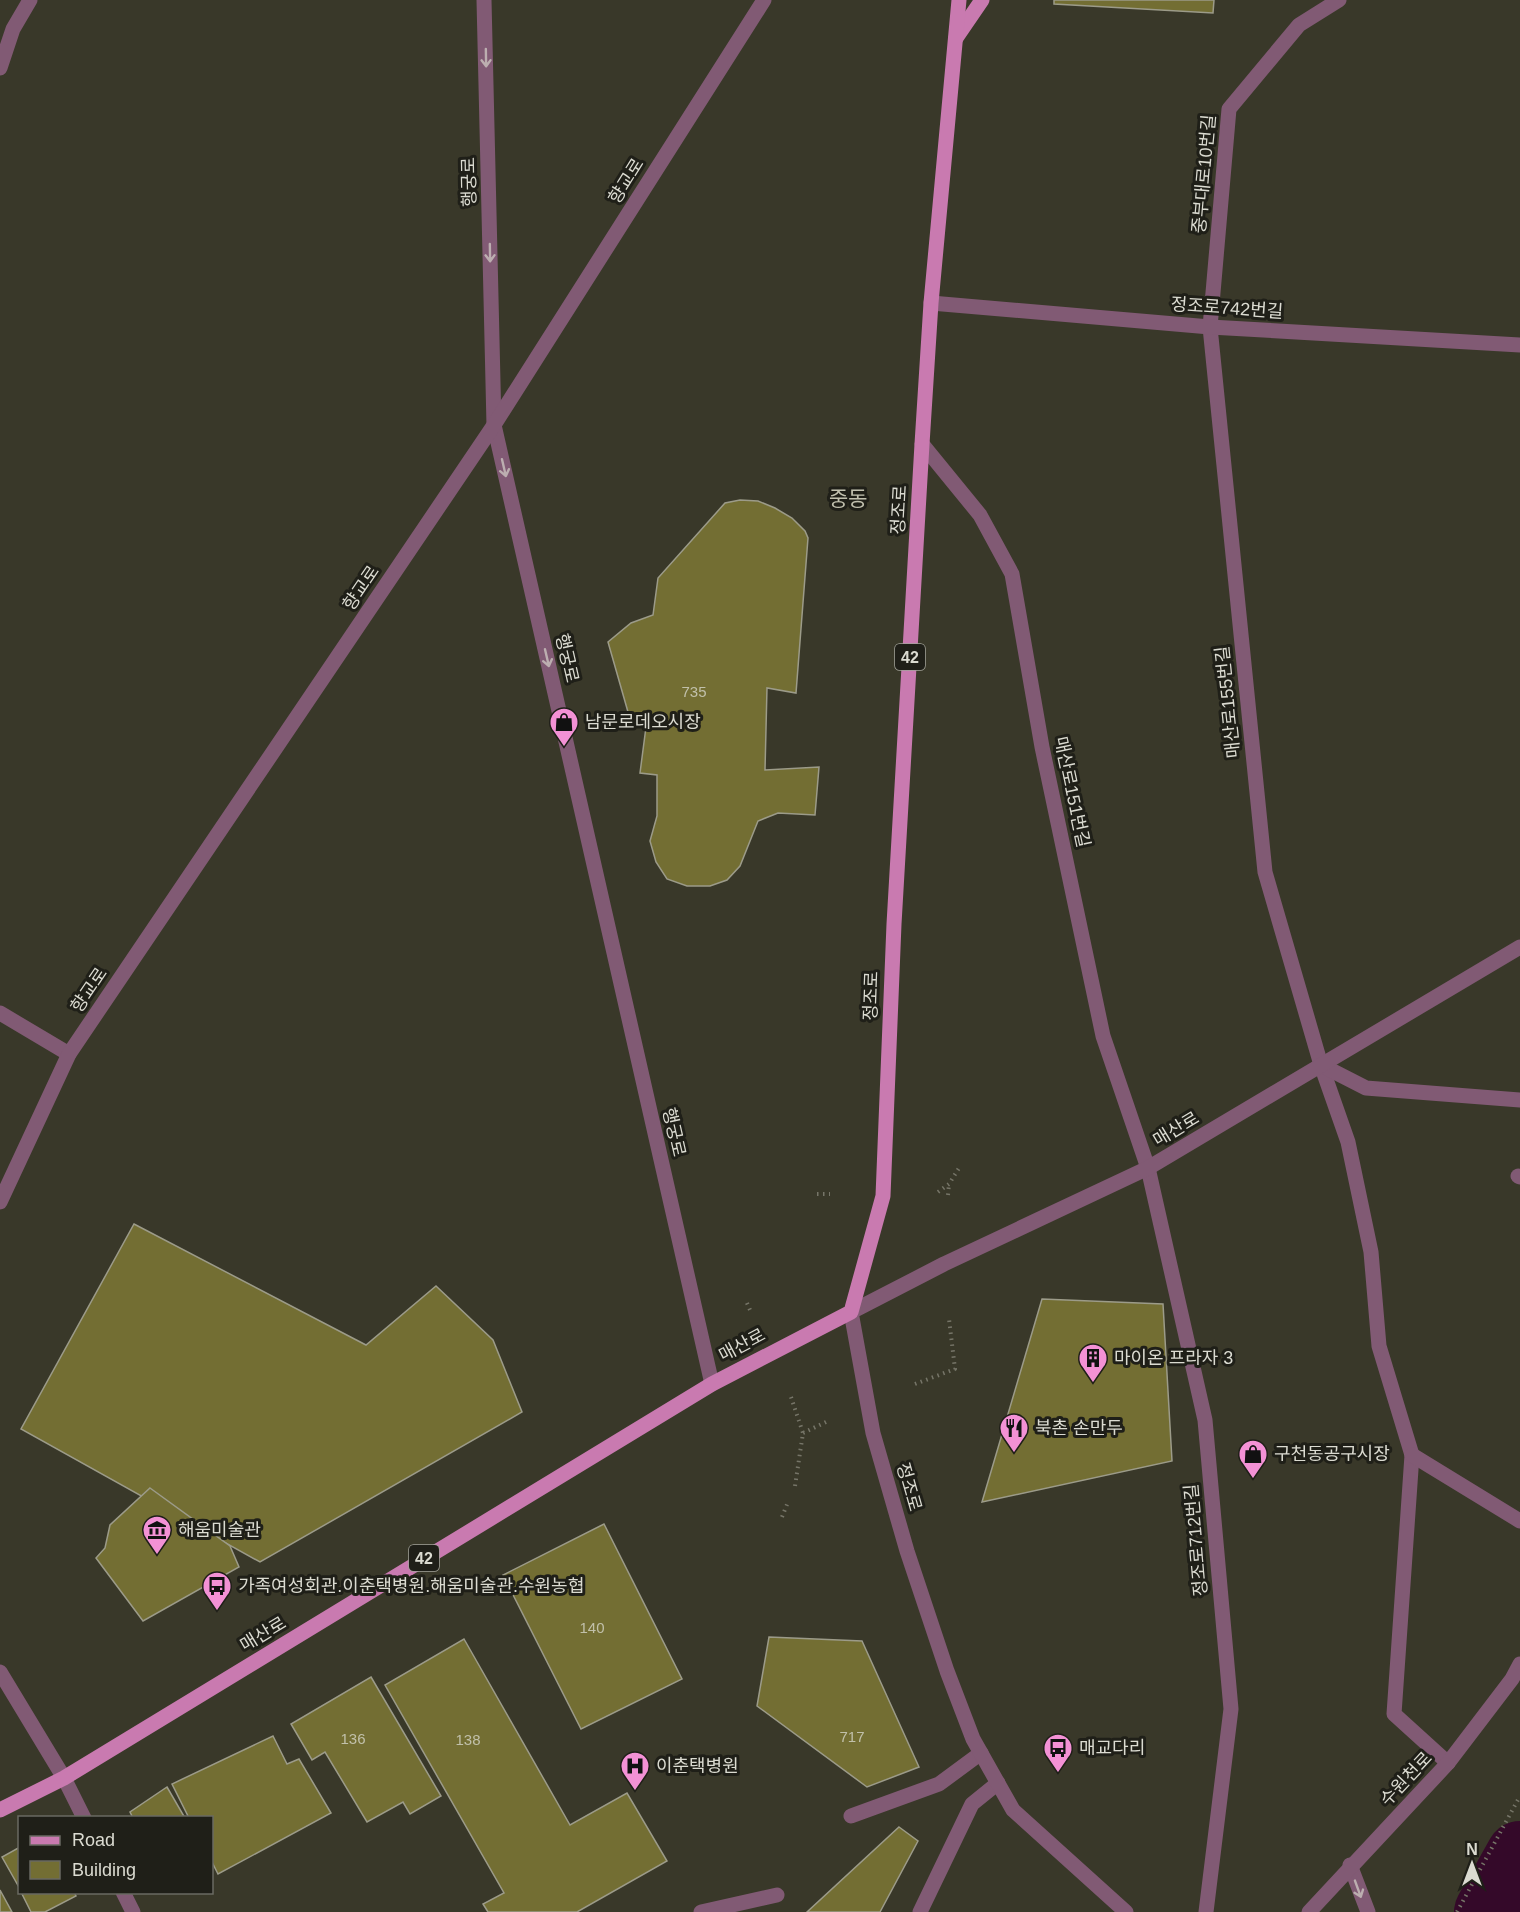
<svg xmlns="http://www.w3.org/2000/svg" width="1520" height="1912" viewBox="0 0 1520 1912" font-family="Helvetica,'Noto Sans KR',sans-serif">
<rect width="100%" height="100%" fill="#393829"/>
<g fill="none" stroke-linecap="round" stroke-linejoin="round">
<path stroke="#340929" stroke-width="68" d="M1488 1912 1520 1855"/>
</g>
<g fill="#736e33" stroke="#9c9b89" stroke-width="1.5">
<path d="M1054 0H1214L1213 13 1054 4Z"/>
<path d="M740 500 758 501 775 508 792 518 805 531 808 538 796 693 767 688 765 770 819 767 815 815 778 813 758 821 740 866 727 880 710 886H687L667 879 656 862 650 841 657 816V775L640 773 646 727 632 726 608 642 631 623 653 615 658 578 725 503Z"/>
<path d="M134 1224 366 1345 436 1286 493 1340 522 1412 260 1562 21 1429Z"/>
<path d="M1042 1299 1163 1304 1172 1461 982 1502Z"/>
<path d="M150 1488 230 1546 239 1567 143 1621 96 1558 105 1548 110 1525Z"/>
<path d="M604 1524 682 1679 581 1729 503 1575Z"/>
<path d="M769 1637 862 1641 919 1767 867 1787 757 1706Z"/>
<path d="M464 1639 570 1825 627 1793 667 1861 577 1912H488L483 1904 504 1893 385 1685Z"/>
<path d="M371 1677 441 1796 410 1814 403 1802 367 1822 325 1752 312 1760 291 1724Z"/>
<path d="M273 1736 287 1764 299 1759 331 1813 218 1874 212 1862V1818H189L172 1784Z"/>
<path d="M167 1787 185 1818H133L130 1812Z"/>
<path d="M899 1827 918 1841 880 1912H807Z"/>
<path d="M20 1847V1889L2 1857Z"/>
<path d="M0 1890 12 1912H0Z"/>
<path d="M21 1892H74L76 1896 45 1912H31Z"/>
</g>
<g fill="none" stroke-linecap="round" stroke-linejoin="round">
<g stroke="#767568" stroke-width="4" stroke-dasharray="1.5 4.5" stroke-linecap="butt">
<path d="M938 1192 949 1184 959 1168"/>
<path d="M817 1194H830"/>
<path d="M948 1195 949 1184"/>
<path d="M747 1303 750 1310"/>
<path d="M915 1384 955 1369 949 1319"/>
<path d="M791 1397 803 1433 795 1486"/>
<path d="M803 1433 826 1422"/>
<path d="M782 1517 788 1502"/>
<path d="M1457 1912 1520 1796"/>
</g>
<g stroke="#815a74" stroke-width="15">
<path d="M1518 1176 1520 1177"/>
<path d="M851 1816 939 1784 981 1753"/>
<path d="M701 1912 777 1895"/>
</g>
<g stroke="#815a74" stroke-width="15">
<path d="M484 0 494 425 712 1384"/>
<path d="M1339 0 1299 25 1229 109 1210 327 1265 872 1321 1065 1348 1142 1371 1252 1379 1346 1412 1455 1394 1714 1448 1763"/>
<path d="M0 68 13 29 30 0"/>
<path d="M931 303 1210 327 1520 345"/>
<path d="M922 444 980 515 1012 574 1042 747 1103 1036 1148 1168 1205 1420 1231 1709 1206 1912"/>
<path d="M0 1013 69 1054"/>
<path d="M1321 1065 1366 1088 1520 1100"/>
<path d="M0 1202 69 1054 494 425 764 0"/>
<path d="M1412 1455 1520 1521"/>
<path d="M0 1672 64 1778 84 1818"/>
<path d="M1350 1865 1368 1912"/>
<path d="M123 1892 133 1912"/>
<path d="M920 1912 972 1804 998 1783"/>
<path d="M1309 1912 1448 1763 1512 1679 1520 1664"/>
</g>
<path stroke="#815a74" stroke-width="15" d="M1126 1912 1013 1810 973 1739 947 1671 907 1551 873 1433 851 1312 944 1264 1148 1168 1520 947"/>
<g stroke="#c97ab0" stroke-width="15">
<path d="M956 38 982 0"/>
<path d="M0 1810 64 1778 712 1384 851 1312 883 1196 894 924 922 444 931 303 959 0"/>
</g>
</g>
<defs><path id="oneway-shaft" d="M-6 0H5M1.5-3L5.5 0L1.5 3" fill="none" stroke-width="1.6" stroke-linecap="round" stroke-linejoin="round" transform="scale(1.5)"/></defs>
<g stroke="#bcaeb0">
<use href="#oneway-shaft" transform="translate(486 58) rotate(89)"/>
<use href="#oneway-shaft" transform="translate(490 253) rotate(89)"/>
<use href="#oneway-shaft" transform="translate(504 468) rotate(77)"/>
<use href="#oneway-shaft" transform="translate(547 658) rotate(77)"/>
<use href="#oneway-shaft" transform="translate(1358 1889) rotate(70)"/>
</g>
<defs>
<g id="shop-pin" transform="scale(1.5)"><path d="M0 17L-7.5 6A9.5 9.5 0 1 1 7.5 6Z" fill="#f391d5" stroke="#1f1f18"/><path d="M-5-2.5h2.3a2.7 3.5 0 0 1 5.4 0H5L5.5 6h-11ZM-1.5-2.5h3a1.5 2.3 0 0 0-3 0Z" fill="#111"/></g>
<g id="building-pin" transform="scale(1.5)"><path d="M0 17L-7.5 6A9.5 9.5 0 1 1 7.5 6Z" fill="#f391d5" stroke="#1f1f18"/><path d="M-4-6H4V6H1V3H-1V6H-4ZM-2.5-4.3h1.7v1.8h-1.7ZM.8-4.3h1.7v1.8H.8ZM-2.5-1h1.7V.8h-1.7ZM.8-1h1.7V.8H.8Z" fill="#111"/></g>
<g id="restaurant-pin" transform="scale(1.5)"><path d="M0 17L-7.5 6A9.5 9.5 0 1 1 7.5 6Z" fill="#f391d5" stroke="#1f1f18"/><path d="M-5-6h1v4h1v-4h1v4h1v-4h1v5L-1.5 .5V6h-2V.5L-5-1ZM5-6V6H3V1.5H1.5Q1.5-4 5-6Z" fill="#111"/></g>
<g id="museum-pin" transform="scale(1.5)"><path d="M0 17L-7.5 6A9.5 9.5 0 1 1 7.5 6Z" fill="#f391d5" stroke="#1f1f18"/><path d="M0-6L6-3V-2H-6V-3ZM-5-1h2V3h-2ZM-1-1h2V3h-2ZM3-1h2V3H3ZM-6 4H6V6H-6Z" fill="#111"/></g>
<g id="bus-pin" transform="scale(1.5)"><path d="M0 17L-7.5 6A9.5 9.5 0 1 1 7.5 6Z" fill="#f391d5" stroke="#1f1f18"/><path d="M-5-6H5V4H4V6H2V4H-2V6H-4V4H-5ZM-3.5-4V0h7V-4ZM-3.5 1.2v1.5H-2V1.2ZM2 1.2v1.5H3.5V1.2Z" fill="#111"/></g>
<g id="hospital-pin" transform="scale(1.5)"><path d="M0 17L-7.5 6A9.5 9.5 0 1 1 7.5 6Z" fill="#f391d5" stroke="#1f1f18"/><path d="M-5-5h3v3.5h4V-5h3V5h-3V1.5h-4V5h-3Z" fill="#111"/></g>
</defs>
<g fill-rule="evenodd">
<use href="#shop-pin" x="564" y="722"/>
<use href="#building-pin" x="1093" y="1358"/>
<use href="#restaurant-pin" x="1014" y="1428"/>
<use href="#shop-pin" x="1253" y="1454"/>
<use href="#museum-pin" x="157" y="1530"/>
<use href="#bus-pin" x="217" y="1586"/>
<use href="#bus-pin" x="1058" y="1748"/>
<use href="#hospital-pin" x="635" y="1766"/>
</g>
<g text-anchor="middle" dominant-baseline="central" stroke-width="6" stroke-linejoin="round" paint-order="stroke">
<g font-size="15" fill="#c1c0aa">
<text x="694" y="691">735</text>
<text x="592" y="1627">140</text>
<text x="852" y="1736">717</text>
<text x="353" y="1738">136</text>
<text x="468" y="1739">138</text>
</g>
<g fill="#1f1f18" stroke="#a3a39a" stroke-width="1.5">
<rect x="895" y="644" width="30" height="26" rx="4.5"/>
<rect x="409" y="1545" width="30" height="26" rx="4.5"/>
</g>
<g font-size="16" font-weight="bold" fill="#dbdbd1">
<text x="910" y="657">42</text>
<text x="424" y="1558">42</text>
</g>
<g font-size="18" fill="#dbdbd1" stroke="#1f1f18">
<text transform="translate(1204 174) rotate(-85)">중부대로10번길</text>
<text transform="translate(626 181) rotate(-58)">향교로</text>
<text transform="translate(469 182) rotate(-91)">행궁로</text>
<text transform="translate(1227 308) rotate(4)">정조로742번길</text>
<text transform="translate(899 510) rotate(-87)">정조로</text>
<text transform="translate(361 588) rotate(-56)">향교로</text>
<text transform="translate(567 658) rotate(77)">행궁로</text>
<text transform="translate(1228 702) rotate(-96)">매산로155번길</text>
<text transform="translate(1072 792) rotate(78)">매산로151번길</text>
<text transform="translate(89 990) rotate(-56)">향교로</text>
<text transform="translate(871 996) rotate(-88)">정조로</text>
<text transform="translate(1176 1129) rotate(-31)">매산로</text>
<text transform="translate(674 1132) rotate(77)">행궁로</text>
<text transform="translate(742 1345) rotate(-28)">매산로</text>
<text transform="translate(909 1487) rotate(74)">정조로</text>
<text transform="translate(1196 1540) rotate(-95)">정조로712번길</text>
<text transform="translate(263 1634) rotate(-31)">매산로</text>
<text transform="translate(1406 1779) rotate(-47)">수원천로</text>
</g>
<g font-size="18" fill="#dbdbd1" stroke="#1f1f18" text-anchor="start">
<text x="585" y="722">남문로데오시장</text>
<text x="1114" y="1358">마이온 프라자 3</text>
<text x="1035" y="1428">북촌 손만두</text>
<text x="1274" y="1454">구천동공구시장</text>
<text x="178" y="1530">해움미술관</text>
<text x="238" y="1586">가족여성회관.이춘택병원.해움미술관.수원농협</text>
<text x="1079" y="1748">매교다리</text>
<text x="656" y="1766">이춘택병원</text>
</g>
<g font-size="21" fill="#c1c0ae" stroke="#1f1f18">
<text x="848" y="498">중동</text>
</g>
</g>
<rect x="18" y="1816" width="195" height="78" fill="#1f1f18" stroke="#6a6a62" stroke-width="1.5"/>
<rect x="30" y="1836" width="30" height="9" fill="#c97ab0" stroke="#6a6a62" stroke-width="1.5"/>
<text x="72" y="1846" font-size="18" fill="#dbdbd1">Road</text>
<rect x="30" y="1861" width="30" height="18" fill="#736e33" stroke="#6a6a62" stroke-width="1.5"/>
<text x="72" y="1876" font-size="18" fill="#dbdbd1">Building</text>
<g transform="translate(1472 1864)" stroke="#1f1f18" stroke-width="4.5" paint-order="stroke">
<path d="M0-4.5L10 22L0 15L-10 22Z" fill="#dbdbd1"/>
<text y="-9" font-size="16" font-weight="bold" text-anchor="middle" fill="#dbdbd1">N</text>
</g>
</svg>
